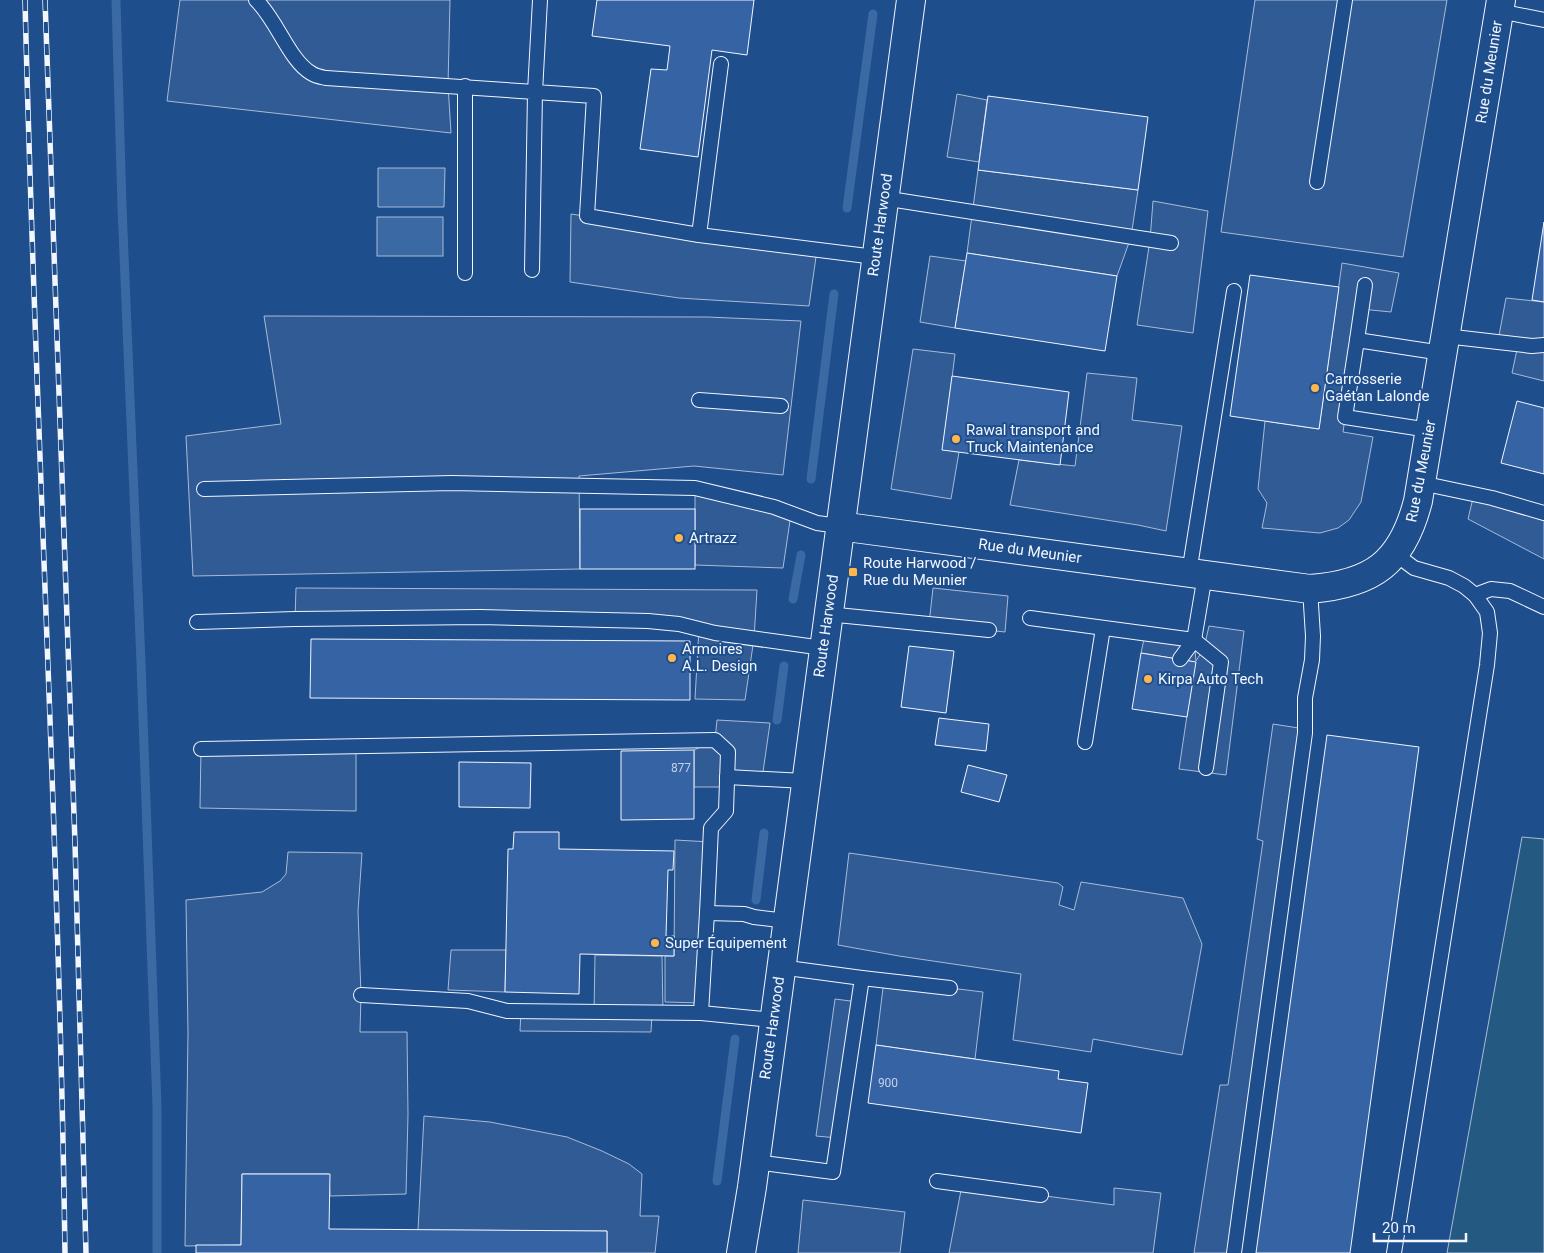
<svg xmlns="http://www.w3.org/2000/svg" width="1544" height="1253" viewBox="0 0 1544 1253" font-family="Roboto,sans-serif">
<rect width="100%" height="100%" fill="#1f4e8c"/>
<path fill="#245a82" stroke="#a8bbd7" d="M1522 837 1544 839V1253H1447Z"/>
<g fill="#305b95" stroke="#a8bbd7">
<path d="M180 0H450L448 85 451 133 167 101Z"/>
<path d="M1255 0H1447L1403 257 1221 232Z"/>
<path d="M957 94 987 100 979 162 947 157Z"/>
<path d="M978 170 1138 190 1131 237 1117 276 967 253Z"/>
<path d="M1153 201 1208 211 1193 333 1137 325 1150 240Z"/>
<path d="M571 214 817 250 809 306 679 298 570 282Z"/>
<path d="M930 256 966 261 955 328 920 322Z"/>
<path d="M1342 263 1399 273 1391 312 1361 309 1343 432 1373 437 1361 502 1349 520 1338 528 1320 533 1262 528 1267 503 1258 489 1265 421 1319 429Z"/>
<path d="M1506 298 1544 302V381L1512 373 1518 345 1498 341Z"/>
<path d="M264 316 707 317 801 321 783 475 694 466 579 476 580 569 193 576 186 436 281 424Z"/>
<path d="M913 349 955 354 943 449 959 452 951 499 891 489Z"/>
<path d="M1087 373 1137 378 1132 420 1182 426 1166 531 1138 525 1010 505 1019 460 1075 466Z"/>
<path d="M695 488 791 514 783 568 695 565Z"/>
<path d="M1474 494 1544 513V559L1468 519Z"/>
<path d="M296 588 757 590 754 638 745 700 695 699 699 628 295 619Z"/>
<path d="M933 588 1008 596 1005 632 929 624Z"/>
<path d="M1209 626 1244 631 1226 775 1179 769 1195 662 1141 653 1145 634 1194 640 1196 661 1204 648Z"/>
<path d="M717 720 770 723 762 779 727 777V787H694V750L715 740Z"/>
<path d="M1273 724 1305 729 1234 1253H1194L1220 1085H1228L1263 841 1257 839Z"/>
<path d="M356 746V811L200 808 201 749Z"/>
<path d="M675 840 711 842 702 1003 665 1002V956H674Z"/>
<path d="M288 852 362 853 358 911 361 995 360 1032H407L408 1115 406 1194 330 1196 329 1174H242L241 1245 185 1246 188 1033 186 900 262 892 280 881 286 874Z"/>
<path d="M849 853 1058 883 1063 887 1059 905 1074 910 1081 882 1183 898 1202 944 1182 1055 1093 1039 1091 1052 1013 1040 1021 974 899 956 838 945Z"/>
<path d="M451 950H506L505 992 448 990Z"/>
<path d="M595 955 662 956 663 1014H652L651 1032 520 1031 521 1011 594 1013Z"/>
<path d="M884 980 983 992 975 1059 876 1045Z"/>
<path d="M835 999 858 1002 838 1138 816 1136Z"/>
<path d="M424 1116 490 1122 567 1137 602 1151 629 1164 642 1174 640 1216H659L655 1253H607V1231L418 1230Z"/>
<path d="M962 1185 1114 1205V1188L1161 1193 1153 1253H949Z"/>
<path d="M803 1200 905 1212 900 1253H798Z"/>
</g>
<g fill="#3b69a3" stroke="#a8bbd7">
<path d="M378 168H445L444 207H378Z"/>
<rect x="377" y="217" width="66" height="39"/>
</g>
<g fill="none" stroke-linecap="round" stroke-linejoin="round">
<g stroke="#3b69a3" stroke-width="9">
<path d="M116 0 122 207 141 663 157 1107V1253"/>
<path d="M847 208 873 14"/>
<path d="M811 479 834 294"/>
<path d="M793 599 801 555"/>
<path d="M777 720 784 666"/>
<path d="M756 900 764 833"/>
<path d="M717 1181 735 1039"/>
</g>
</g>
<g fill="#3563a3" stroke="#f2f6ff">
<path d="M597 0H754L747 55 712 50 698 157 640 149 651 69 667 70 670 46 592 36Z"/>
<path d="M988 96 1148 117 1138 190 978 170Z"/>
<path d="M1544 222V302L1532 300Z"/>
<path d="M967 253 1117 276 1105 351 955 328Z"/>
<path d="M1250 275 1339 287 1319 429 1230 416Z"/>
<path d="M952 376 1069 392 1060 465 942 450Z"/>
<path d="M1517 401 1544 408V474L1501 463Z"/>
<rect x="580" y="509" width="115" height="60"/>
<path d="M311 639 690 641V700L310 698Z"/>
<path d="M909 646 954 651 946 713 901 707Z"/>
<path d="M1141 653 1196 662 1187 717 1132 709Z"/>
<path d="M939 718 989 724 986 751 935 745Z"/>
<path d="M1327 735 1419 747 1350 1253H1256Z"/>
<path d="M694 750V819L621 820V751Z"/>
<path d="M459 762 531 763 530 808 459 807Z"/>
<path d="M968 765 1007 775 999 802 961 792Z"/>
<path d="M514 832H559V849L674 851 673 870H668L666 936H674V956L580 954 579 994 505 992 508 849H513Z"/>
<path d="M876 1045 1059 1071 1058 1079 1088 1083 1081 1133 868 1103Z"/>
<path d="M242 1174H330L329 1229 607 1231V1253H196V1245H241Z"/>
</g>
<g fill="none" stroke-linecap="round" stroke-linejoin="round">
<g stroke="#f2f6ff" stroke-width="16">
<g id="service">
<path d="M256 0C277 20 289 60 311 73 315 76 321 77 326 78L535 92 532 270"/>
<path d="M540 0 535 92 594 96 587 216 699 235"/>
<path d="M1499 11 1544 20"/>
<path d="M721 64 699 235 875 257"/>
<path d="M1317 182 1345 0"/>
<path d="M883 198 1171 243"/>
<path d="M465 273V86"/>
<path d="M1445 336 1532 346 1544 345"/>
<path d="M1357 340 1365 285"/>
<path d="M699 400 781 406"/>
<path d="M1429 430 1345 417 1357 340 1442 353"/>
<path d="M1421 483 1492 498 1544 513"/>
<path d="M204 489 452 483 695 488 774 507 817 523 839 526"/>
<path d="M1394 553 1414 568 1449 578 1464 586 1475 595 1491 589 1510 591 1544 607"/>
<path d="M1189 573 1234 291"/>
<path d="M827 614 989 630"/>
<path d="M1030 618 1194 640 1205 575"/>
<path d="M197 622 295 619 480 617 648 621 679 624 715 633 823 648"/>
<path d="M1180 659 1194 640 1221 662 1206 768"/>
<path d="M1085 742 1103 628"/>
<path d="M201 749 715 740 728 752 726 811 711 828 707 913"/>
<path d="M727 777 805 781"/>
<path d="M862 978 950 988"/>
<path d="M361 995 468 1001 507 1011 701 1013"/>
<path d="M773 1020 701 1013 707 913 744 914 754 917 787 921"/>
<path d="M755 1162 833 1172 862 978 780 967"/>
<path d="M937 1181 1041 1195"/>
<path d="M1234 1253 1305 733V698L1312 660 1313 636 1310 589"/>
<path d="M1394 1253 1487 665 1490 633 1487 612 1475 595"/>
</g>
</g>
<g stroke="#f2f6ff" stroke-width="30">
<path id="minor" d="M839 526 1310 589C1373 584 1402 563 1418 501L1501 0"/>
</g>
<g stroke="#f2f6ff" stroke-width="30">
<path id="secondary" d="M741 1253 752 1187 911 0"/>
</g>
<use href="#service" stroke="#1f4e8c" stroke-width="14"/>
<use href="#minor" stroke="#1f4e8c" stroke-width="28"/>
<use href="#secondary" stroke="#1f4e8c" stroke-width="28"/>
<g stroke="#f2f6ff" stroke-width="5.5">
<g id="rail">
<path d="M25 0C35 418 59 835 65 1253"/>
<path d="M45 0 75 843 86 1253"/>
</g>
</g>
<use href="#rail" stroke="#1f4e8c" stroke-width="4" stroke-dasharray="11" stroke-linecap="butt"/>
</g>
<g fill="#ffb74d" stroke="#1f4e8c" stroke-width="2">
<circle cx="1315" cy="388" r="5"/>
<circle cx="956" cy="439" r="5"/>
<circle cx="679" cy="538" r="5"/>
<rect x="848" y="567" width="10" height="10" rx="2.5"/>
<circle cx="672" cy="658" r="5"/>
<circle cx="1148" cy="679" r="5"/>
<circle cx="655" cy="943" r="5"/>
</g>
<g text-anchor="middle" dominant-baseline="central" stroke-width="4" stroke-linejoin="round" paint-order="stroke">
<g font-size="12" fill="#c3d1e8">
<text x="681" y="768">877</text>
<text x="888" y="1083">900</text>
</g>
<g font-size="15" fill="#f2f6ff" stroke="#1f4e8c">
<text transform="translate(1489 72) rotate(-81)">Rue du Meunier</text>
<text transform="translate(880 225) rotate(-82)">Route Harwood</text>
<text transform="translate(1421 471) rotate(-79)">Rue du Meunier</text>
<text transform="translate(1030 551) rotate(8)">Rue du Meunier</text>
<text transform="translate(826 626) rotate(-82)">Route Harwood</text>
<text transform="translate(772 1028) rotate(-82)">Route Harwood</text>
</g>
<g font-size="15" fill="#f2f6ff" stroke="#1f4e8c" text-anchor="start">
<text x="1325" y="379">Carrosserie<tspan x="1325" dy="17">Gaétan Lalonde</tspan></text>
<text x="966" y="430">Rawal transport and<tspan x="966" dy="17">Truck Maintenance</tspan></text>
<text x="689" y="538">Artrazz</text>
<text x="863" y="563">Route Harwood /<tspan x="863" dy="17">Rue du Meunier</tspan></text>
<text x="682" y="649">Armoires<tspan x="682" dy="17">A.L. Design</tspan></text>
<text x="1158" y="679">Kirpa Auto Tech</text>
<text x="665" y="943">Super Équipement</text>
</g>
</g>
<path d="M1374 1233v8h92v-8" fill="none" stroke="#f2f6ff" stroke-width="2.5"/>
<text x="1382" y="1233" font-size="15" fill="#f2f6ff" stroke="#1f4e8c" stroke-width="4" paint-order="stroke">20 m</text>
</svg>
